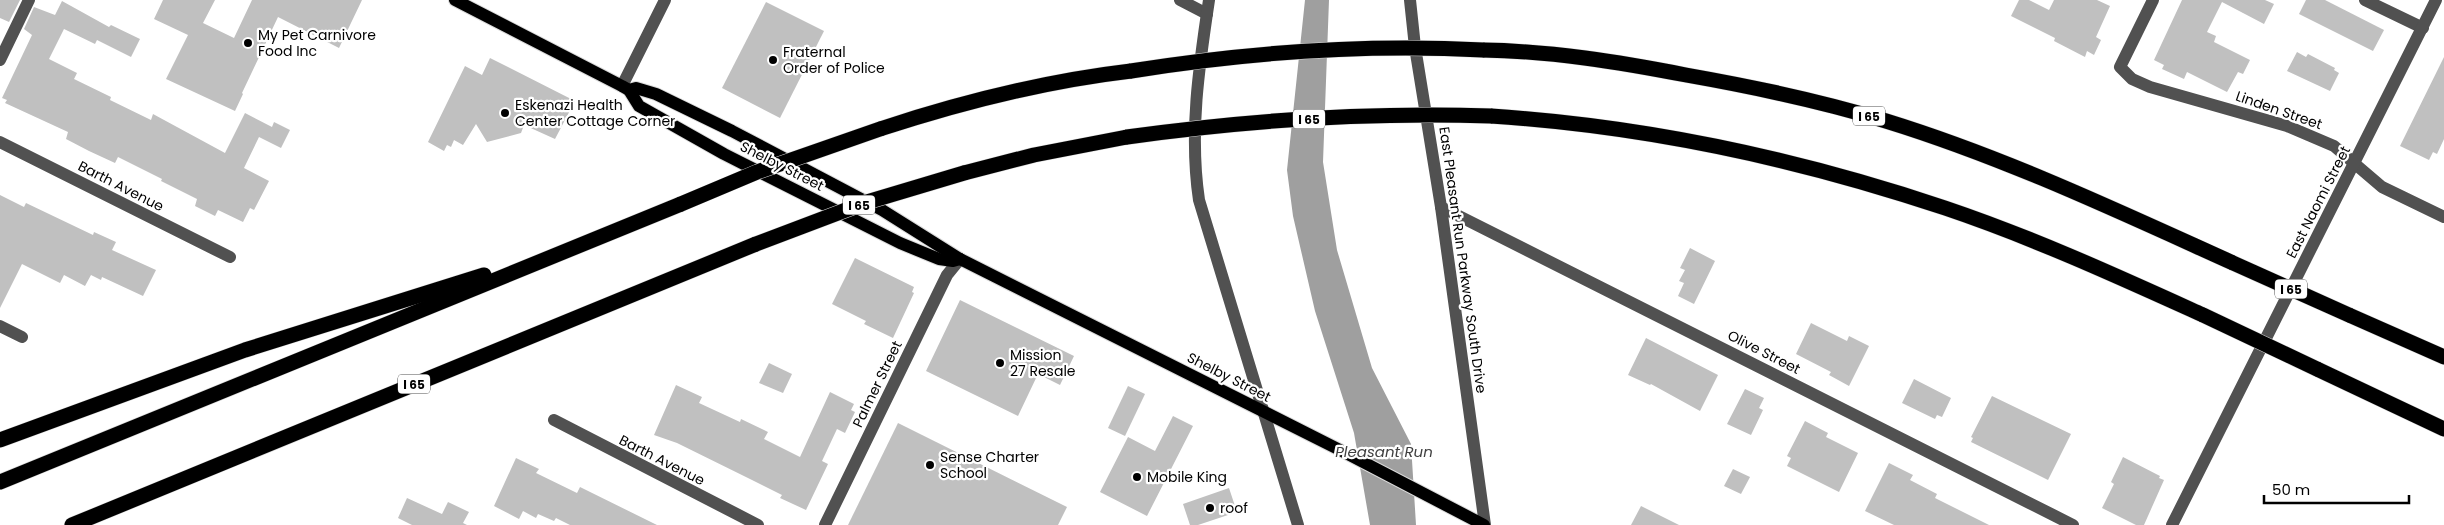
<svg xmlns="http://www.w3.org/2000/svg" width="2444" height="525" viewBox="0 0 2444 525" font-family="Poppins,sans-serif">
<rect width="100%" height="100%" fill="#fff"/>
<path fill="#9f9f9f" d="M1305 0H1329L1323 162 1337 250 1372 368 1411 444 1416 525H1370L1354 433 1315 311 1293 216 1287 170Z"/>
<g fill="#c0c0c0">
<path d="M0 0H20L9 22 0 18Z"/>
<path d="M163 0H215L203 23 234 38 252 0H362L339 48 278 17 242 93 243 94 235 111 166 79 188 35 154 19Z"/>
<path d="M2019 0H2029L2049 10 2054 0H2097L2110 6 2096 37 2101 40 2094 55 2087 51 2085 57 2054 41 2055 38 2011 16Z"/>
<path d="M2182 0H2265L2274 4 2264 24 2222 2 2207 32 2216 36 2214 42 2250 60 2243 74 2238 72 2227 92 2187 72 2184 79 2162 69 2164 65 2154 60Z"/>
<path d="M2306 0H2325L2384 30 2373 51 2299 14Z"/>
<path d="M62 1 109 27 111 25 140 39 131 57 97 40 95 44 64 29 49 59 77 73 74 79 111 97 110 100 151 120 153 114 225 153 245 113 272 127 274 122 290 130 281 148 259 137 244 168 269 181 254 210 250 208 243 222 218 210 215 216 195 206 197 199 161 181 162 179 118 157 115 163 89 151 66 139 68 132 5 103 7 100 2 98 32 35 24 29 34 7 55 15Z"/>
<path d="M766 2 824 31 780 118 722 88Z"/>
<path d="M2297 52 2306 57 2308 54 2335 68 2334 70 2339 73 2330 91 2287 71Z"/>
<path d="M2444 57V139L2437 154 2433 152 2429 160 2400 146Z"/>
<path d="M490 58 575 101 555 139 524 125 521 133 487 142 476 124 463 145 454 140 451 147 447 145 444 151 428 142 465 66 482 75Z"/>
<path d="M0 195 24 207 26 203 93 235 94 232 116 242 112 250 156 270 143 296 102 277 101 280 91 275 85 286 64 275 60 283 22 264 0 308Z"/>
<path d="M1690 248 1715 261 1694 304 1678 296 1684 283 1679 281 1685 270 1680 268Z"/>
<path d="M855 258 914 287 912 292 914 293 893 338 864 324 866 321 832 304Z"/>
<path d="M960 300 1074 356 1060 385 1038 374 1018 416 926 371Z"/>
<path d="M1811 323 1847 341 1849 336 1869 346 1849 386 1829 375 1831 372 1796 354Z"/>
<path d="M1646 338 1718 375 1700 411 1651 384 1650 385 1628 375Z"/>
<path d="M769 363 792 374 783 393 759 383Z"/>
<path d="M1914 379 1951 398 1942 417 1937 415 1935 419 1902 403Z"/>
<path d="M676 385 702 397 699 403 740 422 741 419 768 432 764 439 800 457 830 392 854 404 851 410 855 412 845 433 837 429 822 461 828 464 806 510 780 498 782 495 752 480 677 443 654 435Z"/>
<path d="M1128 386 1145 394 1125 436 1108 428Z"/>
<path d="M1745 389 1764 398 1759 408 1763 410 1751 435 1727 424Z"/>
<path d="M1992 396 2071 434 2048 480 1971 442 1973 438 1971 437Z"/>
<path d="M1173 416 1193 426 1147 516 1100 492 1128 437 1155 451Z"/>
<path d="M1805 421 1828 433 1826 437 1858 453 1839 492 1787 466 1791 458 1787 456Z"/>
<path d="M898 423 1067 507 1058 525H848Z"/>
<path d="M2123 457 2160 476 2159 478 2164 480 2144 525H2136L2102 508 2114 484 2111 482Z"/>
<path d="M516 458 539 469 536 473 577 493 580 487 657 525H570L556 518 554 521 538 514 536 518 523 511 519 519 494 506Z"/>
<path d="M1889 463 1913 475 1910 480 1937 494 1935 498 1989 525H1894L1865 511Z"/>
<path d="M1733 469 1750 477 1741 494 1724 486Z"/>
<path d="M1229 488 1237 512 1198 525H1190L1183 504Z"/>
<path d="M407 498 442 514 448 502 469 512 463 523 467 525H412L398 518Z"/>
<path d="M1641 506 1679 525H1631Z"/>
</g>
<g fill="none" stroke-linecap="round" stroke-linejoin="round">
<g stroke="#dbdbdb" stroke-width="14">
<g id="major">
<path d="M455 0 622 86 629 90 639 106 724 154 900 243 939 259 953 261 960 259"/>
<path d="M629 90 636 88 656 94 732 131 882 210 960 259 1340 450 1484 525"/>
</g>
</g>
<g stroke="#dbdbdb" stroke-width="16">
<g id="highway">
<path d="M1483 50C1551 51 1619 62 1686 75 1754 87 1821 101 1886 121 2006 158 2120 212 2233 263"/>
<path d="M1491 116C1645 126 1799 159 1945 208 2034 238 2119 277 2203 315"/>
<path d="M880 129C962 102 1046 81 1131 71"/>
<path d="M964 173 1034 155 1127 137"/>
<path d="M2349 315 2444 357"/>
<path d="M2317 369 2444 429"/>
<path d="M0 440 245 350 484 275"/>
<path d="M0 482 681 204"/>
<path d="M72 525 756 244"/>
</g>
</g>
<g stroke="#515151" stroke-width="12">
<path d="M1180 0 1207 14"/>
<path d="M1209 0C1199 66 1189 133 1199 200L1298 525"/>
<path d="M1410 0 1415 47 1441 207 1485 525"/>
<path d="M2153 0 2120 67 2132 79 2150 87 2287 126 2334 146 2382 187 2444 217"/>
<path d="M2365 0 2423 28"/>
<path d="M0 60 29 0"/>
<path d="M622 86 665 0"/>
<path d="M0 142 230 257"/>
<path d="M1441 207 2073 525"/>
<path d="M0 326 22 337"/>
<path d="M554 420 758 525"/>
<path d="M825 525 947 275 960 259"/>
<path d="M2172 525 2436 0"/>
</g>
<use href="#major" stroke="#000" stroke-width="12"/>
<use href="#highway" stroke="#000" stroke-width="15"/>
<g stroke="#dbdbdb" stroke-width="16" stroke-linecap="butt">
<g id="highway-bridge">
<path d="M1131 71C1248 52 1365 44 1483 50"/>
<path d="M1127 137C1248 120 1369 112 1491 116"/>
<path d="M681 204 757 172 880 129"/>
<path d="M756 244 867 202 964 173"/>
<path d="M2233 263 2349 315"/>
<path d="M2203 315 2317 369"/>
</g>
</g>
<use href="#highway-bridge" stroke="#000" stroke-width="15"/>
</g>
<g fill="#000" stroke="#fff" stroke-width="2">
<circle cx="248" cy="43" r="5"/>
<circle cx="773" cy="60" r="5"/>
<circle cx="505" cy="113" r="5"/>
<circle cx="1000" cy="363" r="5"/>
<circle cx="930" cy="465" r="5"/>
<circle cx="1137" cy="477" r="5"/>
<circle cx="1210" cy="508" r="5"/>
</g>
<g text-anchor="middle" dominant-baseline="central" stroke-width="4.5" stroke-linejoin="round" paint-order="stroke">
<g fill="#fff" stroke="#4c4c4c" stroke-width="1">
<rect x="1853" y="106.5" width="32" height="19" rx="4"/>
<rect x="1293" y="109.5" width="32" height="19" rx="4"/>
<rect x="843" y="195.5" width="32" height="19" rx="4"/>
<rect x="2275" y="279.5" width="32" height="19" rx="4"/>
<rect x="398" y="374.5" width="32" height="19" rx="4"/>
</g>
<g font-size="12" font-weight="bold" fill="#000">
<text x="1869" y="116">I 65</text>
<text x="1309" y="119">I 65</text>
<text x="859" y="205">I 65</text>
<text x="2291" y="289">I 65</text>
<text x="414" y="384">I 65</text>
</g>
<g font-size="14" fill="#000" stroke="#fff" text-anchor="start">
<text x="258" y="35">My Pet Carnivore<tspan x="258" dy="16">Food Inc</tspan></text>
<text x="783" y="52">Fraternal<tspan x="783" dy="16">Order of Police</tspan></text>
<text x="515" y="105">Eskenazi Health<tspan x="515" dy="16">Center Cottage Corner</tspan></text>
<text x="1010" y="355">Mission<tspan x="1010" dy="16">27 Resale</tspan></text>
<text x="940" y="457">Sense Charter<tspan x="940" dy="16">School</tspan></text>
<text x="1147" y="477">Mobile King</text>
<text x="1220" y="508">roof</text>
</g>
<g font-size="14" fill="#000" stroke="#fff">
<text transform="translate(2279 110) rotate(19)">Linden Street</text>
<text transform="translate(782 166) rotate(27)">Shelby Street</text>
<text transform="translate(121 186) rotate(27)">Barth Avenue</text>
<text transform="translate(2318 202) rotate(-63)">East Naomi Street</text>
<text transform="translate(1463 260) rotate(82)">East Pleasant Run Parkway South Drive</text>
<text transform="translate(1764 352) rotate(27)">Olive Street</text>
<text transform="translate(1229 377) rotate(27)">Shelby Street</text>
<text transform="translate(877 384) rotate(-64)">Palmer Street</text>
<text transform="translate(662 460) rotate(27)">Barth Avenue</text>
</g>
<g font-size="15" font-style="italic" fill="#404040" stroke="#fff">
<text x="1384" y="451">Pleasant Run</text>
</g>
</g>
<path d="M2264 495v8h145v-8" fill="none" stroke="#000000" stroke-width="2.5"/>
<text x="2272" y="495" font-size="15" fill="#000000" stroke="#ffffff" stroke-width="4" paint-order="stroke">50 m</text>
</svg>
